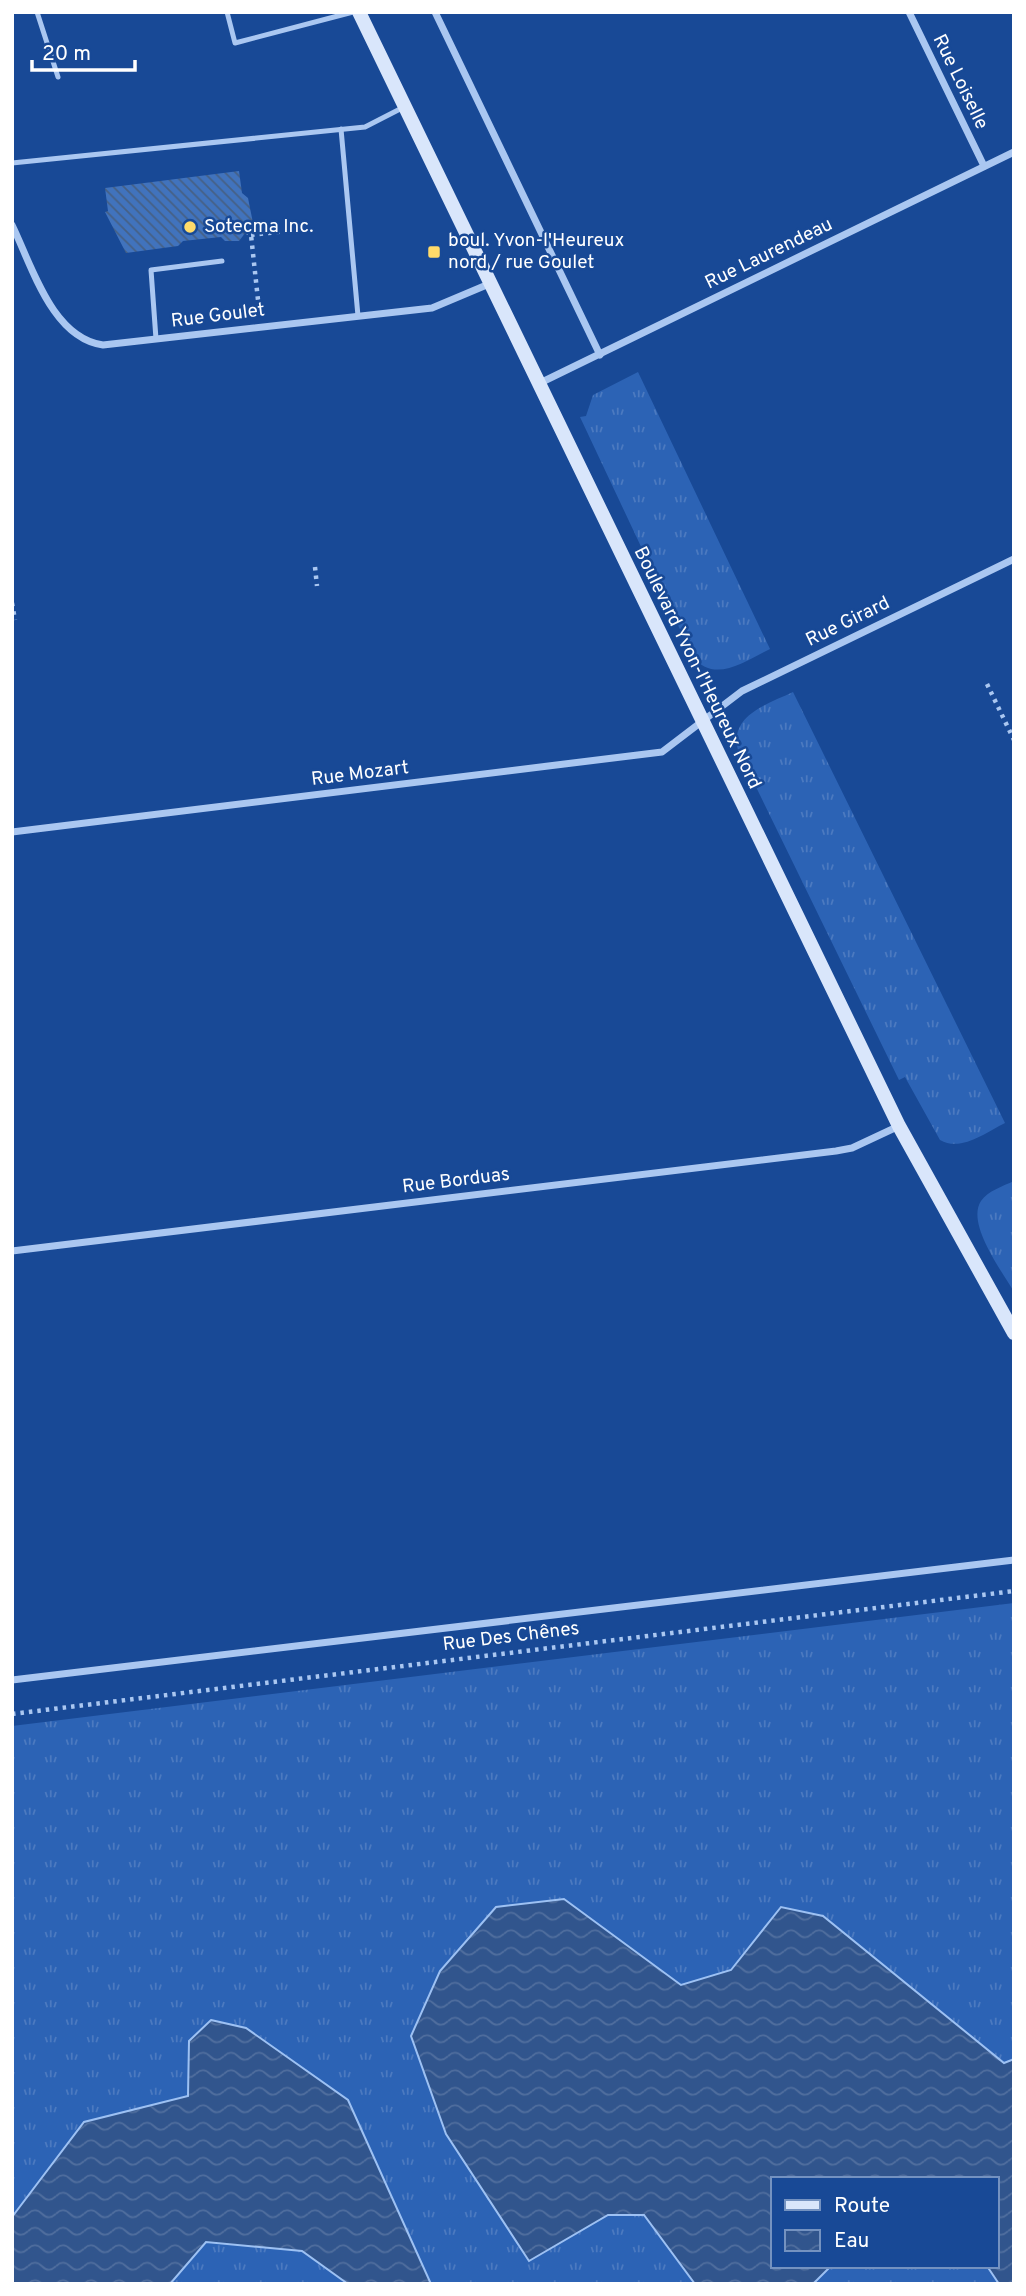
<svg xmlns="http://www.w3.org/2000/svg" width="1026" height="2296" viewBox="0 0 1026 2296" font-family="Overpass,sans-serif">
<defs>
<pattern id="grass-tufts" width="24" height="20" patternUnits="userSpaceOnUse" patternTransform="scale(1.75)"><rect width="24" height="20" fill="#2c63b5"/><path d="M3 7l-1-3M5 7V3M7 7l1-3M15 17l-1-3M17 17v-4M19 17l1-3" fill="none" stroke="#4c7ac0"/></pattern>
<pattern id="water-waves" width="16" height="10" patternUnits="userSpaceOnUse" patternTransform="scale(1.75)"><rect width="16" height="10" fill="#31558d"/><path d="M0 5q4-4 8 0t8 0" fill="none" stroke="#506e9e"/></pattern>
<pattern id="building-back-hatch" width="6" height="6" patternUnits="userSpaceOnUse" patternTransform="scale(1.75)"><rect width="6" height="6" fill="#4173bd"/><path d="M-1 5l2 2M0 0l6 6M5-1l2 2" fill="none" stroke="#466084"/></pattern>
</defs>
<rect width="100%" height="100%" fill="#184996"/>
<g fill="url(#grass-tufts)" fill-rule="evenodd">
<path d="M638 372 770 649C745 661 715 684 693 657L580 417 586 416 593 395Z"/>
<path d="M793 692 1005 1123C985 1133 961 1152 940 1140L905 1077 899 1080 738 750C729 715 768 704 793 692Z"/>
<path d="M1014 1181V1292C1002 1271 966 1224 981 1201 988 1191 1003 1186 1014 1181Z"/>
<path d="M1014 1603V2284H12V1726ZM772 2179H996V2266H772Z"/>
</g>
<g fill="url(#water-waves)" stroke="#9dc1f3" stroke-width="2">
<path d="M564 1899 681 1985 731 1970 781 1907 823 1916 1004 2063 1014 2059V2284H999L987 2266H996V2179H772V2266H831L813 2284H695L644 2215H608L529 2261 446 2134 411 2036 440 1971 496 1907Z"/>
<path d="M211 2020 246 2028 348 2100 431 2284H348L302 2251 206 2242 170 2284H12V2217L84 2122 188 2096 189 2041Z"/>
</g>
<path fill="url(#building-back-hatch)" d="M239 171 242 193 248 198 253 223 239 241H225L221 237 183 241 178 246 126 253 105 212 108 211 105 188Z"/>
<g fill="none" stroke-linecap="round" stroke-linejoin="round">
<g stroke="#aac7f1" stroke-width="4.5" stroke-dasharray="3.5 5" stroke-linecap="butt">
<path d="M246 231 251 235 258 300"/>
<path d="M251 235 286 231"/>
<path d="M315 567 317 586"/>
<path d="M12 603 15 620"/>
<path d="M987 684 1014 740"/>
<path d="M12 1714 1014 1591"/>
</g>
<g stroke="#aac7f1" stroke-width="5">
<path d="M37 12 58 77"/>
<path d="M227 12 235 43 353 12"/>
<path d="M341 129 358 316"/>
<path d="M12 163 365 127 404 107"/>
<path d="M156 339 151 270 222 261"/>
</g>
<g stroke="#aac7f1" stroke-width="7">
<path d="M435 12 600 355"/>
<path d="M909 12 984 166"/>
<path d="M12 225C32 266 52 338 103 345L432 308 489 284"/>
<path d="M540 383 1014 152"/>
<path d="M12 832 662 752 742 691 1014 559"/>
<path d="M12 1251 836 1151 852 1148 899 1126"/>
<path d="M12 1680 1014 1560"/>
</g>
<path stroke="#d9e6fb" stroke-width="14" d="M359 12 899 1126 1014 1333"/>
</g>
<g fill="#ffdb6a" stroke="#184996" stroke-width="2.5">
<circle cx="190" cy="227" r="7"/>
<rect x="427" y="245" width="14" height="14" rx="3.5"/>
</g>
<g text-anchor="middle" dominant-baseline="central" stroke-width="5" stroke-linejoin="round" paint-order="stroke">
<g font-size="19" fill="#fff" stroke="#184996">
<text transform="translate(960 82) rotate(64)">Rue Loiselle</text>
<text transform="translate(769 254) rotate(-26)">Rue Laurendeau</text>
<text transform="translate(218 316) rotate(-7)">Rue Goulet</text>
<text transform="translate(848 622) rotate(-26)">Rue Girard</text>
<text transform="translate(697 668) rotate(64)">Boulevard Yvon-l'Heureux Nord</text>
<text transform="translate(360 774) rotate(-7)">Rue Mozart</text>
<text transform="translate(456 1181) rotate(-7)">Rue Borduas</text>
<text transform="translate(511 1637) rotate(-7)">Rue Des Chênes</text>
</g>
<g font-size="19" fill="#fff" stroke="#184996" text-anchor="start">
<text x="204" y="227">Sotecma Inc.</text>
<text x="448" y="241">boul. Yvon-l'Heureux<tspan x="448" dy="22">nord / rue Goulet</tspan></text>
</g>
</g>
<rect width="1026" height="2296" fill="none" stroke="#ffffff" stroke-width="28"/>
<rect x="771" y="2177" width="228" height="91" fill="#184996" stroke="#7492c0" stroke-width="2"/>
<rect x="785" y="2200" width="35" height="10" fill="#d9e6fb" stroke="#7492c0" stroke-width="2"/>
<text x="834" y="2212" font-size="21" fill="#ffffff">Route</text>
<rect x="785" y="2230" width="35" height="21" fill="url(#water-waves)" stroke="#7492c0" stroke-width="2"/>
<text x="834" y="2247" font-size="21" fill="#ffffff">Eau</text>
<path d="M32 60v10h103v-10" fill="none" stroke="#ffffff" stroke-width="3.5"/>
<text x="42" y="60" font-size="21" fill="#ffffff" stroke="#184996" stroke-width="5" paint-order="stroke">20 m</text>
</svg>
